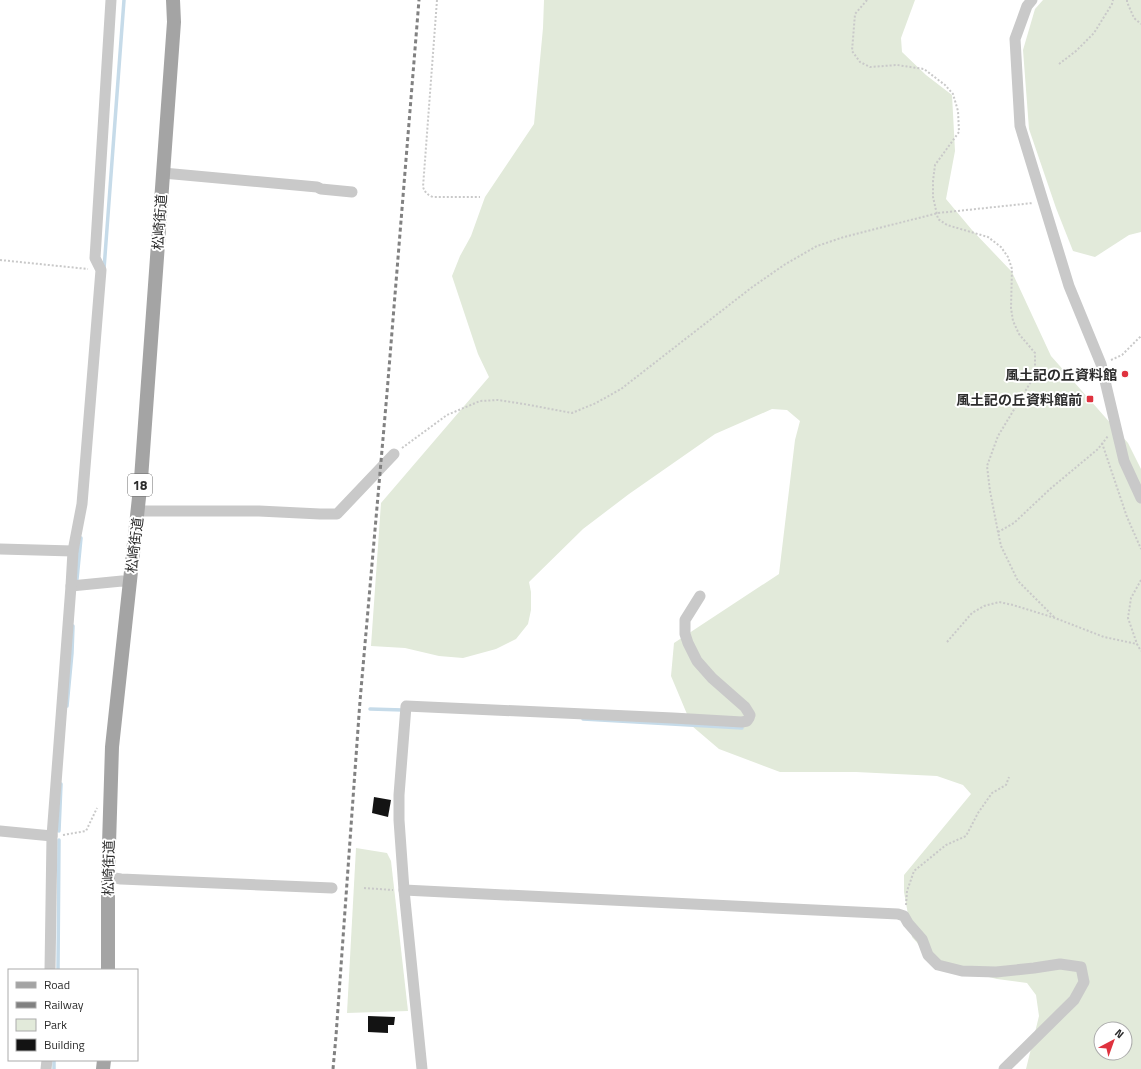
<svg xmlns="http://www.w3.org/2000/svg" width="1141" height="1069" viewBox="0 0 1141 1069" font-family="'Titillium Web','Noto Sans JP',sans-serif">
<rect width="100%" height="100%" fill="#fff"/>
<g fill="#e2eada" fill-rule="evenodd">
<path d="M544 0H915L901 38 902 52 926 75 952 95 955 151 946 199 972 230 1012 272 1051 356 1128 443 1141 469V1069H1026L1039 1016 1036 995 1027 983 997 979 936 964 912 937 904 892V875L971 794 963 785 937 776 856 772H780L719 749 692 726 671 676 674 643 779 574 795 440 800 421 787 410 772 409 715 434 629 494 583 529 529 582 531 592V610L528 624 516 639 496 649 463 658 439 656 405 648 371 646 381 503 489 377 478 354 452 276 460 256 471 236 485 197 534 124 543 28ZM1101 1029H1125V1053H1101Z"/>
<path d="M1043 0H1141V232L1129 235 1095 257 1073 251 1056 208 1029 129 1023 50 1035 9Z"/>
<path d="M356 848 387 853 391 861 408 1011 347 1013Z"/>
</g>
<g fill="none" stroke-linecap="round" stroke-linejoin="round">
<g stroke="#c6dbe9" stroke-width="3.5">
<path d="M104 269 124 0"/>
<path d="M77 579 81 538"/>
<path d="M67 706 72 653 73 626"/>
<path d="M370 709 403 710"/>
<path d="M583 719 742 728"/>
<path d="M59 831 61 784"/>
<path d="M58 970 59 840"/>
<path d="M54 1069V1060"/>
</g>
</g>
<g fill="#131313">
<path d="M374 797 391 800 388 817 372 813Z"/>
<path d="M368 1016 395 1017 394 1025H388V1033L368 1032Z"/>
</g>
<g fill="none" stroke-linecap="round" stroke-linejoin="round">
<g stroke="#c9c9c9" stroke-width="2" stroke-dasharray="2 2" stroke-linecap="butt">
<path d="M437 0 423 187C425 193 428 195 433 197H480"/>
<path d="M867 0 855 14 852 51 860 62 870 67 897 65 924 69 945 85 953 94 958 111 959 132 935 165 933 181V197L938 219 947 225 988 237 1001 247 1008 257 1012 269 1011 308 1013 321 1019 334 1035 353V375L998 436 987 466 990 491 998 532 1001 546 1018 581 1055 618"/>
<path d="M1127 0V2L1134 18 1141 24"/>
<path d="M1059 64 1076 51 1094 33 1112 4 1113 0"/>
<path d="M0 260 88 269"/>
<path d="M1111 360 1122 355 1141 336"/>
<path d="M1102 443 1127 517 1141 549"/>
<path d="M402 448 447 415 480 401 498 400 524 404 572 413 596 403 621 389 751 288 784 265 817 246 844 237 938 213 1033 203"/>
<path d="M998 532 1014 523 1050 489 1098 449 1108 436"/>
<path d="M1141 580 1131 598 1128 618 1137 644 1141 651"/>
<path d="M947 642 972 613 984 606 999 602 1013 605 1055 618 1104 637 1137 644"/>
<path d="M63 835 86 831 97 808"/>
<path d="M364 888 393 890"/>
<path d="M906 905 907 891 914 871 946 845 966 836 978 813 992 793 1006 785 1009 777"/>
</g>
<g stroke="#c9c9c9" stroke-width="11">
<path d="M1032 0 1027 6 1015 39 1020 126 1069 286 1101 364 1124 461 1141 498"/>
<path d="M163 173 317 187 321 189 352 192"/>
<path d="M138 511H259L320 514H337L394 454"/>
<path d="M0 549 73 551"/>
<path d="M71 586 122 581 130 582"/>
<path d="M0 831 52 836"/>
<path d="M108 877 121 879 332 888"/>
<path d="M404 890 898 914 904 916 908 923 922 939 928 955 938 965 962 971 996 972 1034 968 1060 964 1081 967 1084 982 1074 1000 1004 1069"/>
<path d="M50 970 52 836 71 586 73 551 82 504 101 270 95 258 111 0"/>
<path d="M46 1069 47 1060"/>
<path d="M422 1069 404 890 399 820V795L406 706 673 718 742 722 747 721 749 718 750 715 745 707 712 678 697 661 688 643 685 634V620L700 596"/>
</g>
<g stroke="#a4a4a4" stroke-width="14">
<path d="M108 970V877L112 747 141 479 174 22 173 0"/>
<path d="M103 1069 104 1060"/>
</g>
<path stroke="#818181" stroke-width="3" stroke-dasharray="4 3" stroke-linecap="butt" d="M333 1069 336 1036 360 701 387 393 419 0"/>
</g>
<g fill="#df323e" stroke="#fff" stroke-width="1.5">
<circle cx="1125" cy="374" r="4"/>
<rect x="1086" y="395" width="8" height="8" rx="2"/>
</g>
<g text-anchor="middle" dominant-baseline="central" stroke-width="4" stroke-linejoin="round" paint-order="stroke">
<rect fill="#fff" stroke="#6b6b6b" stroke-width="1" x="128" y="474" width="24" height="22" rx="3"/>
<g font-size="13" font-weight="bold" fill="#2c2c2c">
<text x="140" y="485">18</text>
</g>
<g font-size="14" fill="#2c2c2c" stroke="#fff">
<text transform="translate(159 222) rotate(-86)">松崎街道</text>
<text transform="translate(134 545) rotate(-83)">松崎街道</text>
<text transform="translate(108 868) rotate(-89)">松崎街道</text>
</g>
<g font-size="14" font-weight="bold" fill="#2c2c2c" stroke="#fff" text-anchor="end">
<text x="1117" y="374">風土記の丘資料館</text>
<text x="1082" y="399">風土記の丘資料館前</text>
</g>
</g>
<rect x="8" y="969" width="130" height="92" fill="#ffffff" stroke="#ababab"/>
<rect x="16" y="982" width="20" height="6" fill="#a4a4a4" stroke="#ababab"/>
<text x="44" y="989" font-size="12" fill="#2c2c2c">Road</text>
<rect x="16" y="1002" width="20" height="6" fill="#818181" stroke="#ababab"/>
<text x="44" y="1009" font-size="12" fill="#2c2c2c">Railway</text>
<rect x="16" y="1019" width="20" height="12" fill="#e2eada" stroke="#ababab"/>
<text x="44" y="1029" font-size="12" fill="#2c2c2c">Park</text>
<rect x="16" y="1039" width="20" height="12" fill="#131313" stroke="#ababab"/>
<text x="44" y="1049" font-size="12" fill="#2c2c2c">Building</text>
<g transform="translate(1113 1041) rotate(41)"><circle r="19" fill="#ffffff" stroke="#ababab"/>
<path d="M0-3L7 15L0 10L-7 15Z" fill="#df323e"/>
<text y="-6" font-size="11" font-weight="bold" text-anchor="middle" fill="#2c2c2c">N</text>
</g>
</svg>
